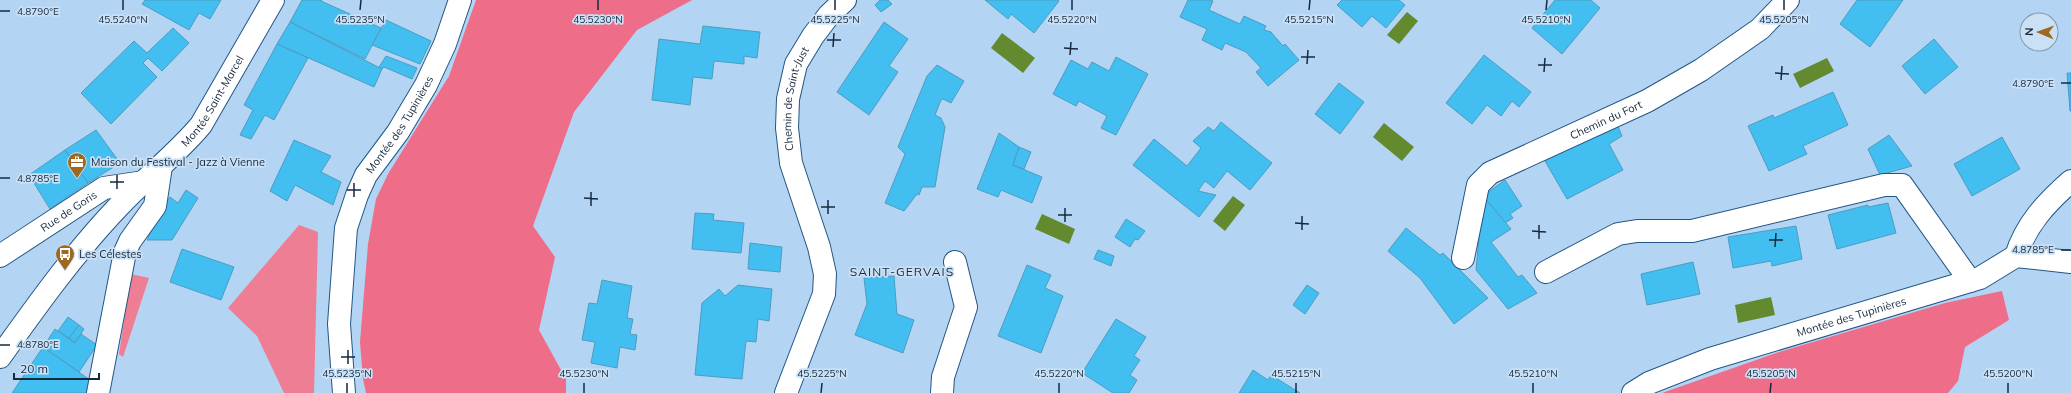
<svg xmlns="http://www.w3.org/2000/svg" width="2071" height="393" viewBox="0 0 2071 393" font-family="Mulish,sans-serif">
<rect width="100%" height="100%" fill="#b4d4f4"/>
<g fill="#ee7e93">
<path d="M299 225 318 232 314 393H284L257 336 228 308Z"/>
<path d="M131 274 149 278 123 357 119 354Z"/>
</g>
<g fill="#ee6d88">
<path d="M476 0H692L637 30 574 112 533 226 555 257 539 330 566 379V393H366L363 379 360 342 368 244 376 199 388 174 449 76Z"/>
<path d="M2002 291 2009 320 1965 347 1958 381 1948 393H1662L1779 352 1945 303Z"/>
</g>
<g fill="#638a2e">
<path d="M1407 12 1418 21 1399 44 1387 35Z"/>
<path d="M1002 33 1035 58 1023 73 991 48Z"/>
<path d="M1827 58 1834 71 1800 88 1793 74Z"/>
<path d="M1384 123 1414 147 1402 161 1373 137Z"/>
<path d="M1233 196 1245 205 1225 231 1213 221Z"/>
<path d="M1042 214 1075 229 1069 244 1035 229Z"/>
<path d="M1771 297 1775 315 1738 323 1735 305Z"/>
</g>
<g fill="#42bef1" stroke="#4d9dc0">
<path d="M145 0H221L210 19 199 13 189 30 142 4Z"/>
<path d="M302 0H322L321 1 381 28 365 59 290 22Z"/>
<path d="M880 0H888L892 4 881 12 875 5Z"/>
<path d="M985 0H1058L1059 1 1034 33 1011 14 1008 19Z"/>
<path d="M1188 0H1209L1213 1 1209 10 1240 24 1244 16 1266 26 1264 30 1271 32 1283 46 1285 44 1299 60 1268 86 1256 72 1261 68 1246 52 1225 43 1222 50 1202 40 1207 29 1180 17Z"/>
<path d="M1342 0H1399L1405 5 1386 28 1372 16 1362 27 1337 5Z"/>
<path d="M1555 0H1591L1600 8 1562 54 1532 28Z"/>
<path d="M1857 0H1903L1870 47 1840 24Z"/>
<path d="M386 20 431 41 420 64 372 45Z"/>
<path d="M290 22 382 69 374 87 277 44Z"/>
<path d="M884 22 908 39 889 66 898 72 869 115 837 92Z"/>
<path d="M703 26 760 32 757 58 744 56V64L714 61 712 79 693 77 690 105 652 100 659 39 700 44Z"/>
<path d="M173 28 189 43 162 71 148 58 143 63 157 77 111 124 81 93 134 41 147 53Z"/>
<path d="M1934 39 1958 67 1925 94 1902 66Z"/>
<path d="M277 44 308 58 274 120 265 115 251 139 240 135 253 110 244 105Z"/>
<path d="M1484 55 1531 92 1519 107 1512 101 1501 116 1487 105 1472 124 1446 103Z"/>
<path d="M386 56 417 68 412 79 384 67 382 69 379 67Z"/>
<path d="M1116 57 1148 74 1116 135 1101 128 1107 116 1079 101 1076 106 1053 94 1071 60 1088 69 1092 62 1109 71Z"/>
<path d="M937 65 964 81 951 103 943 99 941 100 935 115 941 118 945 127 935 187H922L919 195 917 194 904 211 885 203 905 154 898 147 927 76Z"/>
<path d="M2067 73H2071V111H2070Z"/>
<path d="M1339 83 1364 102 1340 134 1315 114Z"/>
<path d="M1833 92 1848 125 1803 146 1807 154 1769 171 1748 126 1773 115 1774 118Z"/>
<path d="M1221 122 1272 163 1250 190 1227 171 1214 188 1205 181 1198 191 1216 195 1199 217 1133 165 1154 139 1187 166 1201 148 1193 141 1208 127 1214 131Z"/>
<path d="M1617 124 1622 136 1609 144 1623 170 1567 199 1545 161Z"/>
<path d="M96 130 120 163 88 183 65 150Z"/>
<path d="M999 133 1019 147 1013 165 1042 177 1032 203 1001 190 998 197 977 189Z"/>
<path d="M1889 135 1912 166 1880 175 1868 149Z"/>
<path d="M2002 137 2020 169 1972 196 1954 164Z"/>
<path d="M294 140 331 156 321 172 341 182 333 205 295 185 287 201 270 191Z"/>
<path d="M1019 147 1031 152 1024 169 1013 165Z"/>
<path d="M65 150 88 183 50 209 29 175Z"/>
<path d="M1505 180 1522 206 1510 214 1513 218 1505 223 1483 196Z"/>
<path d="M186 190 198 198 172 240H147L162 208 170 197 178 203Z"/>
<path d="M1483 196 1511 229 1491 242 1518 277 1522 275 1537 293 1508 309 1476 270Z"/>
<path d="M1888 203 1896 233 1837 249 1828 215 1868 205V207Z"/>
<path d="M695 213 714 214 713 220 744 223 741 253 692 249Z"/>
<path d="M1126 219 1145 231 1138 240 1135 239 1130 247 1115 237Z"/>
<path d="M1796 226 1802 259 1772 266 1771 261 1733 268 1728 237Z"/>
<path d="M1406 228 1440 255 1443 253 1488 298 1454 324 1420 278 1388 251Z"/>
<path d="M750 243 782 247 780 272 748 269Z"/>
<path d="M182 249 234 267 221 300 170 282Z"/>
<path d="M1098 250 1114 256 1111 266 1094 259Z"/>
<path d="M1693 262 1700 294 1647 305 1641 274Z"/>
<path d="M1027 265 1051 275 1045 288 1063 296 1041 353 998 336Z"/>
<path d="M894 276 897 314 914 320 903 353 855 335 867 304 864 278Z"/>
<path d="M602 280 632 286 627 318 633 319 630 334 637 335 635 350 620 347 617 368 591 363 595 342 582 340 589 303 597 304Z"/>
<path d="M738 285 772 289 769 321 758 319 756 342 746 341 742 379 695 375 702 303 719 289 725 296Z"/>
<path d="M1307 285 1319 293 1305 314 1293 305Z"/>
<path d="M68 317 79 325 69 338 58 331Z"/>
<path d="M1116 319 1146 337 1134 356 1140 360 1130 375 1137 380 1129 393H1113L1082 373Z"/>
<path d="M79 325 84 329 75 343 69 338Z"/>
<path d="M55 329 75 343 81 334 97 345 79 372 43 347Z"/>
<path d="M43 347 93 382 90 393H12Z"/>
<path d="M1253 370 1268 380 1271 375 1300 393H1239Z"/>
</g>
<g fill="none" stroke-linecap="round" stroke-linejoin="round">
<g stroke="#235685" stroke-width="24">
<g id="minor">
<path id="s1" d="M0 256 104 188 144 182"/>
<path d="M2016 256C2026 224 2047 202 2071 181"/>
<path id="s2" d="M1463 258 1478 185 1490 173 1647 101 1701 70 1760 29 1788 0"/>
<path d="M1546 272 1618 234 1637 231H1692L1884 185H1902L1970 281"/>
<path d="M98 393 125 252 130 241 155 206 161 166"/>
<path id="s3" d="M344 393 339 324 346 228 357 195 366 175 398 132 426 85 445 44 460 0"/>
<path id="s4" d="M786 393 824 294 825 274 819 247 791 163 787 128 788 99 796 64 813 36 829 15 845 0"/>
<path d="M942 393 943 377 966 307 955 262"/>
<path id="s5" d="M1633 393 1649 383 1710 359 1980 278 2016 256 2071 262"/>
</g>
</g>
<g stroke="#235685" stroke-width="24">
<g id="major">
<path id="s6" d="M0 357C37 305 75 252 119 206 145 178 176 155 201 125L273 0"/>
</g>
</g>
<use href="#minor" stroke="#fff" stroke-width="22"/>
<use href="#major" stroke="#fff" stroke-width="22"/>
</g>
<path fill="none" stroke="#152a3f" stroke-width="1.5" d="M123 10V0M360 10 361 0M598 10V0M835 10V0M1072 10V0M1309 10 1310 0M1546 10 1547 0M1784 10V0M0 11H10M827 40H841M833 47 834 33M1064 48 1078 49M1070 55 1071 42M1301 57H1315M1307 64 1308 50M1538 65H1552M1544 72 1545 58M1775 73 1789 74M1781 80 1782 66M2061 83H2071M0 178H10M110 182H124M117 189V175M347 190H361M354 197V183M584 198 598 199M591 206V192M821 207H835M828 214V200M1058 215H1072M1065 222V208M1295 223 1309 224M1302 230V216M1532 231 1546 232M1539 239V225M1769 240H1783M1775 247 1776 233M2061 250H2071M0 345H10M341 357H355M348 364V350M347 393V383M584 393V383M821 393 822 383M1059 393V383M1296 393V383M1533 393V383M1770 393 1771 383M2008 393V383"/>
<defs>
<g id="office-pin" transform="scale(1)"><path d="M0 17L-7.5 6A9.5 9.5 0 1 1 7.5 6Z" fill="#9d6820" stroke="#cae0f5"/><path d="M-6-3h4V-5.5h4V-3h4V5H-6ZM-1-4.5V-3h2v-1.5ZM-6 0V1H6V0Z" fill="#fff"/></g>
<g id="bus-pin" transform="scale(1)"><path d="M0 17L-7.5 6A9.5 9.5 0 1 1 7.5 6Z" fill="#9d6820" stroke="#cae0f5"/><path d="M-5-6H5V4H4V6H2V4H-2V6H-4V4H-5ZM-3.5-4V0h7V-4ZM-3.5 1.2v1.5H-2V1.2ZM2 1.2v1.5H3.5V1.2Z" fill="#fff"/></g>
</defs>
<g fill-rule="evenodd">
<use href="#office-pin" x="77" y="162"/>
<use href="#bus-pin" x="65" y="254"/>
</g>
<g text-anchor="middle" dominant-baseline="central" stroke-width="3.5" stroke-linejoin="round" paint-order="stroke">
<g font-size="11" fill="#152a3f" stroke="#cae0f5">
<text stroke="none"><textPath href="#s6" startOffset="334">Montée Saint-Marcel</textPath></text>
<text stroke="none"><textPath href="#s4" startOffset="308">Chemin de Saint-Just</textPath></text>
<text stroke="none"><textPath href="#s2" startOffset="219">Chemin du Fort</textPath></text>
<text stroke="none"><textPath href="#s3" startOffset="283">Montée des Tupinières</textPath></text>
<text stroke="none"><textPath href="#s1" startOffset="82">Rue de Goris</textPath></text>
<text stroke="none"><textPath href="#s5" startOffset="232">Montée des Tupinières</textPath></text>
</g>
<g font-size="11" fill="#152a3f" stroke="#cae0f5" text-anchor="start">
<text x="91" y="162">Maison du Festival - Jazz à Vienne</text>
<text x="79" y="254">Les Célestes</text>
</g>
<g font-size="12" letter-spacing="1" fill="#152a3f" stroke="#cae0f5">
<text x="902" y="271">SAINT-GERVAIS</text>
</g>
</g>
<g font-size="10" text-anchor="middle" fill="#152a3f" stroke="#cae0f5" stroke-width="3.5" stroke-linejoin="round" paint-order="stroke">
<text x="38" y="15">4.8790°E</text>
<text x="123" y="23">45.5240°N</text>
<text x="360" y="23">45.5235°N</text>
<text x="598" y="23">45.5230°N</text>
<text x="835" y="23">45.5225°N</text>
<text x="1072" y="23">45.5220°N</text>
<text x="1309" y="23">45.5215°N</text>
<text x="1546" y="23">45.5210°N</text>
<text x="1784" y="23">45.5205°N</text>
<text x="2033" y="87">4.8790°E</text>
<text x="38" y="182">4.8785°E</text>
<text x="2033" y="253">4.8785°E</text>
<text x="38" y="348">4.8780°E</text>
<text x="347" y="377">45.5235°N</text>
<text x="584" y="377">45.5230°N</text>
<text x="822" y="377">45.5225°N</text>
<text x="1059" y="377">45.5220°N</text>
<text x="1296" y="377">45.5215°N</text>
<text x="1533" y="377">45.5210°N</text>
<text x="1771" y="377">45.5205°N</text>
<text x="2008" y="377">45.5200°N</text>
</g>
<g transform="translate(2039 32) rotate(272)"><circle r="19" fill="#cae0f5" stroke="#8297ac"/>
<path d="M0-3L7 15L0 10L-7 15Z" fill="#9d6820"/>
<text y="-6" font-size="11" font-weight="bold" text-anchor="middle" fill="#152a3f">N</text>
</g>
<path d="M14 373v6h85v-6" fill="none" stroke="#152a3f" stroke-width="2"/>
<text x="20" y="373" font-size="12" fill="#152a3f" stroke="#cae0f5" stroke-width="3" paint-order="stroke">20 m</text>
</svg>
